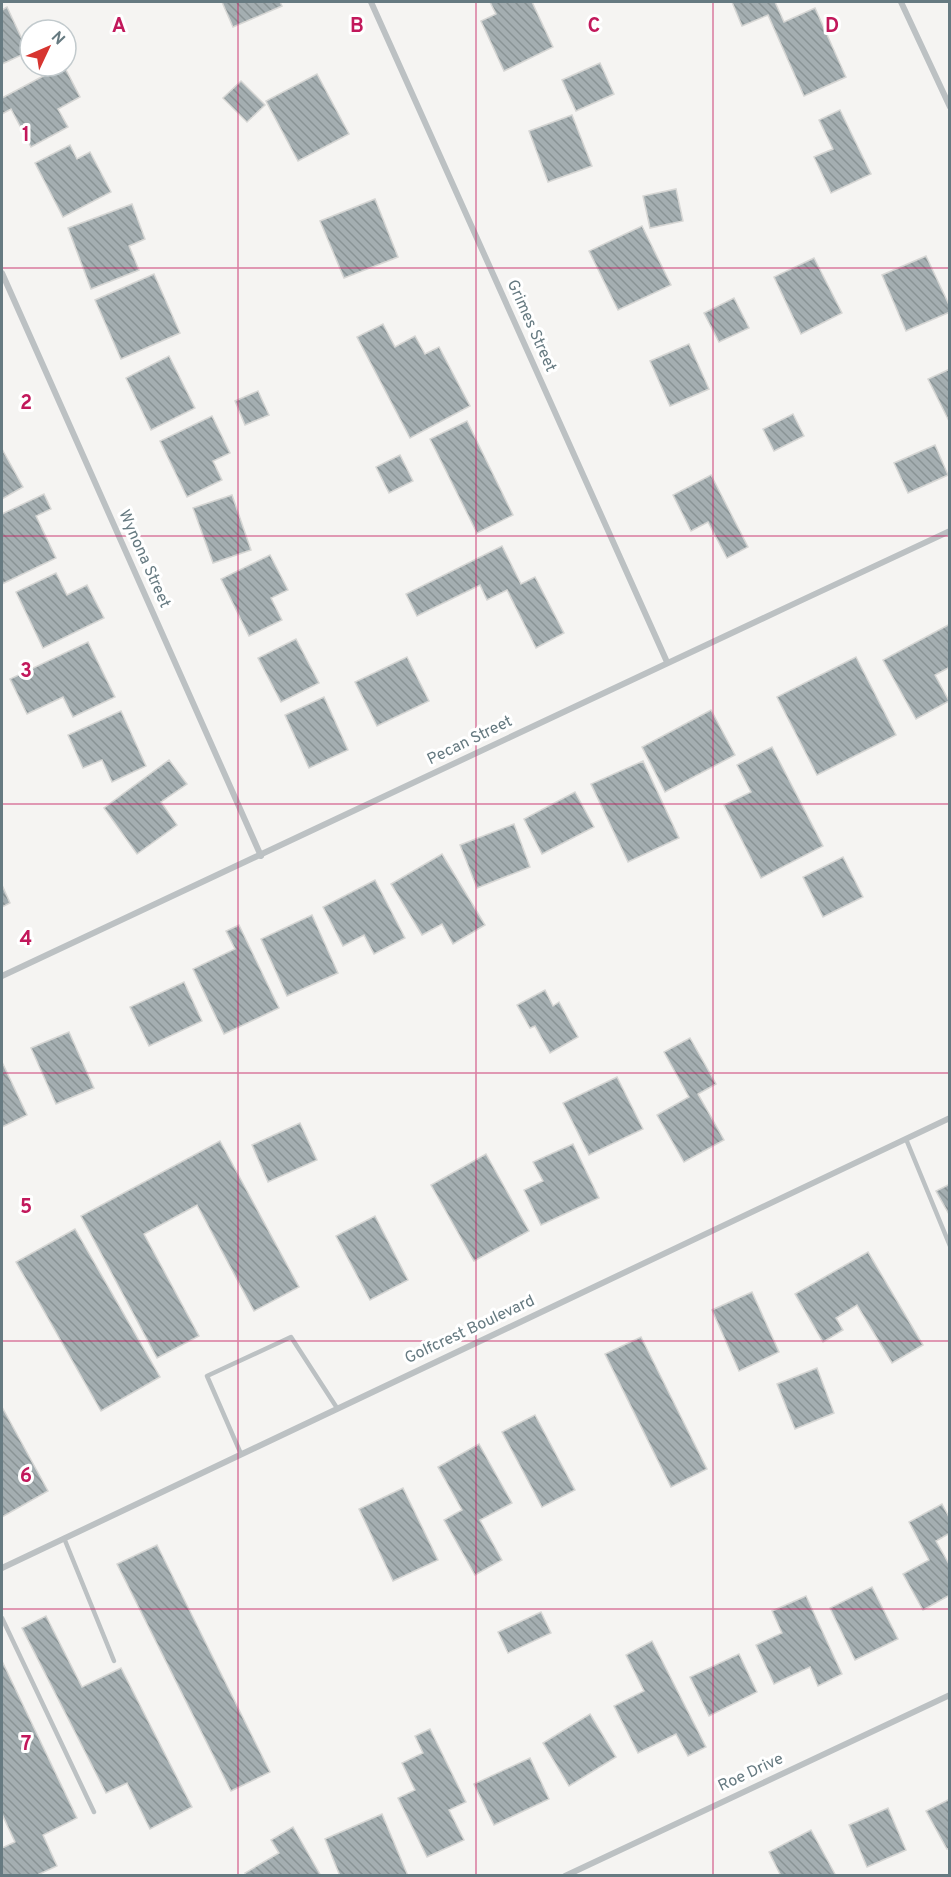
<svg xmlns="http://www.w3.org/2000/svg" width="951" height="1877" viewBox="0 0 951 1877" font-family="Overpass,sans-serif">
<defs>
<pattern id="building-back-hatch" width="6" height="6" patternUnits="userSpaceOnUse" patternTransform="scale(1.5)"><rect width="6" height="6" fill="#a4aeb1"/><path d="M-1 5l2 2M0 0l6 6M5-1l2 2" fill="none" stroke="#899395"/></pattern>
</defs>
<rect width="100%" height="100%" fill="#f5f4f2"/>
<g fill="url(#building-back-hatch)" stroke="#d6d6d4" stroke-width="1.5">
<path d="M222 2H280L282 6 233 27Z"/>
<path d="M490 2H532L553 47 504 71 481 21 496 14Z"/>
<path d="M732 2H775L784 22 815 8 846 77 804 96 768 15 742 26Z"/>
<path d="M7 7 28 52 2 64V10Z"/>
<path d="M600 63 614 94 576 111 562 80Z"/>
<path d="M62 66H64L80 97 58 109 68 127 31 147 11 109 2 114V98Z"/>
<path d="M317 74 349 134 298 161 266 101Z"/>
<path d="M241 81 265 105 247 122 223 98Z"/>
<path d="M840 110 871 174 831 193 814 157 833 149 819 120Z"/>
<path d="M572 115 592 166 548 182 529 131Z"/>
<path d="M70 145 77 159 90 152 111 192 63 217 35 163Z"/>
<path d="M676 189 683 221 650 228 643 196Z"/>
<path d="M375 199 398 257 344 278 320 221Z"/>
<path d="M132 204 145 239 129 246 139 270 91 289 68 228Z"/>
<path d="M642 226 671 285 618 310 589 251Z"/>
<path d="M926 256 950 307V312L906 331 882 275Z"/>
<path d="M814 258 842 313 801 334 774 277Z"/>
<path d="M154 274 180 333 121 359 95 300Z"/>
<path d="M734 298 749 328 719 342 704 313Z"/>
<path d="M383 324 395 347 415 336 425 354 439 347 470 406 410 438 357 337Z"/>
<path d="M689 344 709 389 670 406 650 361Z"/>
<path d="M169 356 195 408 151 430 126 378Z"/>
<path d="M950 369V423L928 379Z"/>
<path d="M258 391 269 415 245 425 235 401Z"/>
<path d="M793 414 804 436 774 451 763 429Z"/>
<path d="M212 416 230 453 213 461 222 480 187 497 160 441Z"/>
<path d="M467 421 513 515 477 533 430 439Z"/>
<path d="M935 445 948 475 908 493 894 463Z"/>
<path d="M2 449 23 487 2 499Z"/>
<path d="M400 455 413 481 389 493 376 467Z"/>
<path d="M711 475 748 547 727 558 708 522 691 531 673 495Z"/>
<path d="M44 494 51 509 36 516 56 558 2 584V514Z"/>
<path d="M232 495 251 550 213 563 193 508Z"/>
<path d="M502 546 521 584 535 577 564 633 536 648 507 590 487 600 480 585 417 616 406 594Z"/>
<path d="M270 555 288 590 271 598 282 620 249 636 221 579Z"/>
<path d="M56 573 67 595 87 585 104 618 43 648 16 592Z"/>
<path d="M950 624V667L935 675 949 701 916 719 883 660Z"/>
<path d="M296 639 319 683 281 702 258 658Z"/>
<path d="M88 642 115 697 73 717 63 697 27 714 10 679Z"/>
<path d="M407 657 429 701 377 726 355 682Z"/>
<path d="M856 657 896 735 817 775 777 697Z"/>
<path d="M324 697 348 750 309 768 285 715Z"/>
<path d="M711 710 735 755 665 792 642 747Z"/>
<path d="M121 711 146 766 112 782 102 760 83 768 68 735Z"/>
<path d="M772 747 823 846 761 878 724 805 751 792 737 765Z"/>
<path d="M169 760 187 784 161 802 177 825 137 854 104 808Z"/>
<path d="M643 761 679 838 628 862 591 784Z"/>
<path d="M575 792 594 827 542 854 524 819Z"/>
<path d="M514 824 530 867 477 888 460 845Z"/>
<path d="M442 854 485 925 453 944 442 924 422 935 391 884Z"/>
<path d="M843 857 863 897 823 917 803 877Z"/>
<path d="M375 880 405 938 374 954 364 935 343 946 323 907Z"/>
<path d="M2 885 10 903 2 907Z"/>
<path d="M312 915 338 973 287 996 261 939Z"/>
<path d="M239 925 279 1008 224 1034 193 969 235 949 226 931Z"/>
<path d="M184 982 202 1021 149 1046 130 1007Z"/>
<path d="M545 990 553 1006 559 1002 578 1037 550 1053 535 1026 530 1028 517 1005Z"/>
<path d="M69 1032 94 1088 56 1104 31 1048Z"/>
<path d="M690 1038 716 1084 698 1094 724 1140 684 1162 657 1115 689 1097 664 1052Z"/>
<path d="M2 1062 27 1115 2 1127Z"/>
<path d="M617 1077 643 1129 589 1155 563 1103Z"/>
<path d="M300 1123 317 1160 268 1182 252 1145Z"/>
<path d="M220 1141 299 1287 254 1311 197 1205 144 1234 199 1336 157 1358 81 1216Z"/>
<path d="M573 1144 599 1198 541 1225 524 1190 543 1181 533 1162Z"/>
<path d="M486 1154 529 1231 474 1261 431 1185Z"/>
<path d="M950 1184V1216L936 1191Z"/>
<path d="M375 1216 408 1280 370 1300 336 1236Z"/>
<path d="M75 1229 160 1377 101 1411 16 1262Z"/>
<path d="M868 1252 923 1345 892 1363 857 1305 836 1318 843 1330 823 1342 795 1294Z"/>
<path d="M752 1292 779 1352 739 1371 712 1310Z"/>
<path d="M641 1337 707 1469 671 1487 605 1354Z"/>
<path d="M817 1368 834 1413 795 1429 777 1384Z"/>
<path d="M2 1407 48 1491 2 1517Z"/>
<path d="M535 1415 575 1490 542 1507 502 1432Z"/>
<path d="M479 1444 512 1503 480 1520 502 1560 475 1575 444 1520 462 1510 438 1467Z"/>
<path d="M403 1488 438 1560 393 1581 359 1509Z"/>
<path d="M942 1504 950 1519V1533L936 1541 950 1566V1595L923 1610 903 1574 929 1560 909 1522Z"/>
<path d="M157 1545 270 1772 231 1791 117 1564Z"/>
<path d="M872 1587 898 1639 855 1660 830 1608Z"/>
<path d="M806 1596 842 1674 818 1686 810 1667 774 1684 756 1645 782 1633 772 1611Z"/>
<path d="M541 1612 551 1633 508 1653 498 1632Z"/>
<path d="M46 1616 82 1687 121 1668 192 1807 150 1829 127 1783 106 1793 22 1628Z"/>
<path d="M652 1641 706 1747 688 1756 676 1734 638 1753 614 1706 644 1691 626 1655Z"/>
<path d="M739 1654 757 1692 709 1716 690 1677Z"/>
<path d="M2 1661 77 1818 43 1835 57 1866 35 1876H2V1848L15 1842 2 1814Z"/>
<path d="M590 1714 616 1757 569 1786 543 1743Z"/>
<path d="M430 1729 466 1802 449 1810 464 1840 427 1857 398 1798 415 1790 402 1763 423 1753 415 1736Z"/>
<path d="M530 1758 549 1799 494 1825 474 1784Z"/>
<path d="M950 1799V1848L947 1849 926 1811Z"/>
<path d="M888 1808 906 1850 867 1867 849 1825Z"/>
<path d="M382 1814 408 1876H340L325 1839Z"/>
<path d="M293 1827 321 1876H246L245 1873 279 1853 271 1840Z"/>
<path d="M811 1830 836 1876H781L769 1852Z"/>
</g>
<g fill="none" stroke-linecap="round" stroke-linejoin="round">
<g stroke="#bcc1c3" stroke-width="4.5">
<path d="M906 1139 950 1246"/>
<path d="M241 1454 207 1376 291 1337 337 1408"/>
<path d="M64 1538 114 1661"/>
<path d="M2 1618 94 1812"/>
</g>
<g stroke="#bcc1c3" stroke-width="6">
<path d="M371 2 667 662"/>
<path d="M901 2 950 107"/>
<path d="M2 273 261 856"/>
<path d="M2 976C318 830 633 678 950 531"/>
<path d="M2 1568 950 1118"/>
<path d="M565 1876 950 1695"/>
</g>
</g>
<path fill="none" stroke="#c2185b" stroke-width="1.5" stroke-opacity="0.55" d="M238 2V1876M476 2V1876M713 2V1876M2 268H950M2 536H950M2 804H950M2 1073H950M2 1341H950M2 1609H950"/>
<g text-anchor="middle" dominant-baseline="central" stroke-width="6" stroke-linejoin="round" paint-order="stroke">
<g font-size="16" fill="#667a81" stroke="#fff">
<text transform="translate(531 326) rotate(66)">Grimes Street</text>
<text transform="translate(144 559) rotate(66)">Wynona Street</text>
<text transform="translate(470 741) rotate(-26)">Pecan Street</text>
<text transform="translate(470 1330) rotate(-25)">Golfcrest Boulevard</text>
<text transform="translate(751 1773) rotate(-25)">Roe Drive</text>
</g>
</g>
<g font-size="20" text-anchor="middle" font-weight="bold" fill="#c2185b" stroke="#fff" stroke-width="6" stroke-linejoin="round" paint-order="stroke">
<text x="119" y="32">A</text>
<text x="357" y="32">B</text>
<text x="594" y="32">C</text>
<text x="832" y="32">D</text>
<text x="26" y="141">1</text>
<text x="26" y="409">2</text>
<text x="26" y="677">3</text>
<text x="26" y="945">4</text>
<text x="26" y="1213">5</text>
<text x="26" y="1482">6</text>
<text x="26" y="1750">7</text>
</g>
<rect width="951" height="1877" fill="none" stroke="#667a81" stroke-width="6"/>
<g transform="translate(48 48) rotate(46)"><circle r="28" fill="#ffffff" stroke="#c2cacd" stroke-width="1.5"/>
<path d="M0-4.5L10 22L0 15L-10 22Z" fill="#d73530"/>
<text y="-9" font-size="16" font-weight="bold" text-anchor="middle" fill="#667a81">N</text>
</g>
</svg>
